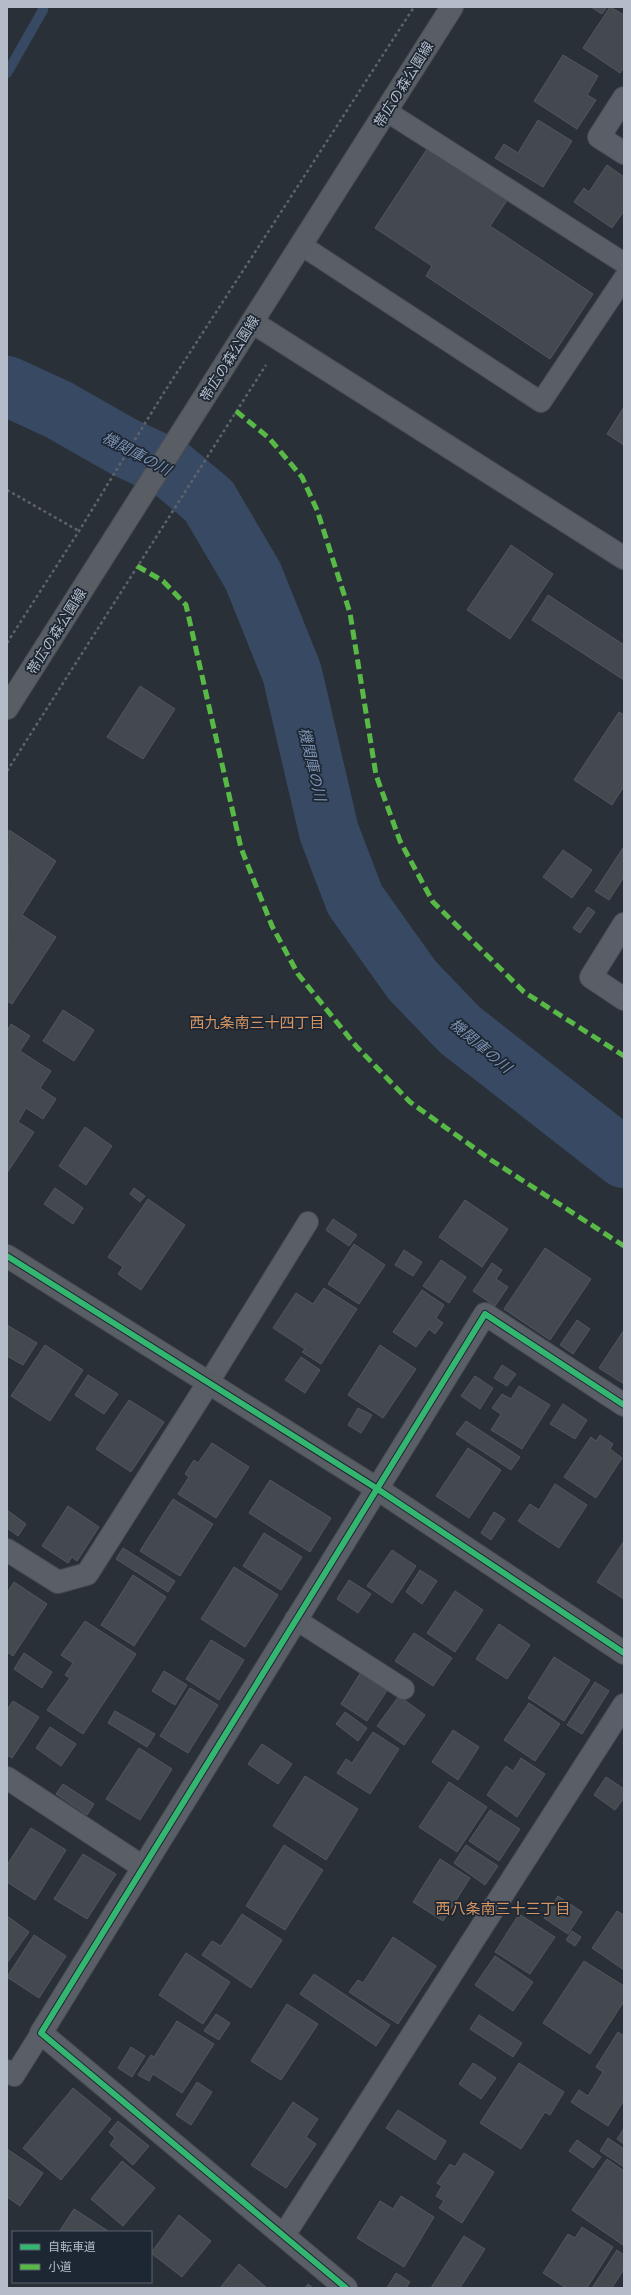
<svg xmlns="http://www.w3.org/2000/svg" width="631" height="2295" viewBox="0 0 631 2295" font-family="'Open Sans','Noto Sans JP',sans-serif">
<rect width="100%" height="100%" fill="#2a3038"/>
<g fill="none" stroke-linecap="round" stroke-linejoin="round">
<path stroke="#384963" stroke-width="10" d="M7 73 43 10V7"/>
<path stroke="#384963" stroke-width="60" d="M7 386 59 410 124 447 171 469 209 501 253 576 292 673 329 832 355 900 412 980 460 1030 624 1158"/>
</g>
<g fill="#444950" stroke="#52575f">
<path d="M591 7H607L602 14Z"/>
<path d="M610 7 624 15V67L620 73 583 48Z"/>
<path d="M563 55 598 76 587 95 596 100 577 129 534 101Z"/>
<path d="M538 120 572 141 543 187 495 158 504 144 518 153Z"/>
<path d="M429 146 508 199 490 226 593 294 550 359 426 276 432 266 375 228Z"/>
<path d="M607 165 624 177V211L612 228 574 202 584 188 589 192Z"/>
<path d="M624 407V445L607 434Z"/>
<path d="M511 545 553 574 510 639 467 610Z"/>
<path d="M548 595 624 645V680L532 620Z"/>
<path d="M140 686 175 709 143 759 107 737Z"/>
<path d="M619 712 624 715V786L612 805 574 780Z"/>
<path d="M9 830 56 861 22 915 56 937 12 1004 7 1001Z"/>
<path d="M623 848 624 877 609 900 595 891Z"/>
<path d="M563 850 592 870 572 898 543 877Z"/>
<path d="M588 907 595 912 580 933 573 928Z"/>
<path d="M63 1010 94 1030 74 1061 43 1041Z"/>
<path d="M11 1024 30 1036 20 1051 51 1071 40 1088 56 1099 43 1119 26 1108 18 1122 34 1132 7 1173V1031Z"/>
<path d="M85 1127 112 1146 86 1185 59 1166Z"/>
<path d="M55 1188 83 1208 73 1224 44 1204Z"/>
<path d="M134 1188 145 1196 140 1202 130 1194Z"/>
<path d="M148 1199 185 1225 141 1290 118 1274 123 1267 108 1257Z"/>
<path d="M465 1200 508 1229 482 1267 439 1237Z"/>
<path d="M333 1219 357 1235 349 1246 326 1230Z"/>
<path d="M354 1244 385 1265 359 1304 328 1284Z"/>
<path d="M545 1248 591 1279 550 1340 504 1309Z"/>
<path d="M404 1250 422 1262 413 1276 395 1265Z"/>
<path d="M441 1260 466 1277 449 1303 423 1286Z"/>
<path d="M492 1263 502 1270 496 1279 508 1287 495 1306 473 1291Z"/>
<path d="M324 1288 357 1309 321 1364 302 1352 305 1349 273 1328 296 1293 313 1304Z"/>
<path d="M422 1290 444 1305 436 1318 443 1323 435 1334 429 1329 416 1347 393 1332Z"/>
<path d="M577 1320 590 1329 573 1354 560 1345Z"/>
<path d="M7 1325 37 1343 23 1365 7 1356Z"/>
<path d="M624 1330V1384L599 1368Z"/>
<path d="M45 1345 83 1370 50 1421 11 1396Z"/>
<path d="M380 1345 416 1369 383 1418 348 1395Z"/>
<path d="M301 1357 320 1370 305 1393 285 1380Z"/>
<path d="M502 1365 516 1374 507 1386 494 1378Z"/>
<path d="M88 1375 118 1394 104 1414 75 1395Z"/>
<path d="M475 1376 493 1388 480 1409 461 1396Z"/>
<path d="M519 1386 550 1405 522 1449 491 1430 501 1414 492 1408 502 1394 511 1399Z"/>
<path d="M129 1400 164 1422 131 1472 96 1449Z"/>
<path d="M563 1404 587 1420 575 1439 550 1424Z"/>
<path d="M358 1408 372 1415 361 1433 348 1425Z"/>
<path d="M466 1421 520 1457 511 1470 456 1434Z"/>
<path d="M600 1435 613 1444 610 1449 622 1458 596 1498 564 1477 591 1437 596 1441Z"/>
<path d="M212 1443 249 1467 216 1518 178 1494 189 1477 185 1474 194 1460 198 1463Z"/>
<path d="M468 1448 501 1470 469 1518 436 1496Z"/>
<path d="M270 1480 331 1518 310 1552 249 1513Z"/>
<path d="M555 1484 587 1505 559 1548 518 1521 530 1504 539 1510Z"/>
<path d="M173 1499 213 1524 180 1576 140 1551Z"/>
<path d="M68 1506 99 1527 77 1561 72 1557 68 1563 42 1546Z"/>
<path d="M7 1510 26 1524 18 1536 7 1528Z"/>
<path d="M494 1512 505 1519 491 1540 481 1533Z"/>
<path d="M264 1533 302 1557 281 1590 243 1566Z"/>
<path d="M624 1541V1599L597 1582Z"/>
<path d="M123 1548 175 1581 168 1592 116 1559Z"/>
<path d="M392 1550 416 1566 392 1603 367 1586Z"/>
<path d="M234 1567 278 1595 245 1647 201 1619Z"/>
<path d="M420 1570 437 1581 422 1604 406 1592Z"/>
<path d="M133 1575 166 1597 134 1646 101 1625Z"/>
<path d="M349 1580 371 1594 358 1613 337 1599Z"/>
<path d="M14 1582 47 1604 13 1656 7 1652V1593Z"/>
<path d="M455 1591 483 1610 455 1652 427 1633Z"/>
<path d="M85 1621 136 1654 83 1734 47 1710 70 1678 65 1675 73 1663 61 1655Z"/>
<path d="M499 1624 530 1645 507 1679 476 1659Z"/>
<path d="M414 1633 452 1658 433 1686 395 1661Z"/>
<path d="M211 1640 244 1660 219 1700 186 1679Z"/>
<path d="M24 1653 52 1672 42 1688 14 1669Z"/>
<path d="M554 1657 590 1680 564 1721 528 1698Z"/>
<path d="M164 1671 187 1685 175 1705 152 1691Z"/>
<path d="M361 1672 388 1689 367 1721 341 1704Z"/>
<path d="M595 1682 609 1691 582 1734 567 1725Z"/>
<path d="M190 1688 218 1705 188 1753 160 1736Z"/>
<path d="M399 1696 425 1715 404 1745 377 1726Z"/>
<path d="M13 1701 39 1717 12 1758 7 1755V1710Z"/>
<path d="M529 1703 560 1724 535 1761 504 1740Z"/>
<path d="M115 1711 155 1734 147 1747 108 1723Z"/>
<path d="M345 1712 367 1728 358 1741 336 1724Z"/>
<path d="M50 1727 76 1744 61 1766 36 1748Z"/>
<path d="M453 1730 479 1747 458 1780 432 1762Z"/>
<path d="M373 1732 399 1749 370 1794 337 1773 346 1759 352 1763Z"/>
<path d="M262 1744 292 1764 278 1784 248 1764Z"/>
<path d="M139 1748 172 1769 140 1820 106 1799Z"/>
<path d="M521 1758 545 1774 517 1817 487 1795 506 1766 513 1771Z"/>
<path d="M305 1776 358 1809 326 1860 273 1826Z"/>
<path d="M606 1777 624 1789V1798L615 1810 594 1795Z"/>
<path d="M449 1782 487 1807 457 1852 419 1827Z"/>
<path d="M63 1784 94 1804 87 1815 56 1794Z"/>
<path d="M490 1810 520 1829 499 1861 469 1841Z"/>
<path d="M31 1828 66 1850 35 1900 7 1882V1865Z"/>
<path d="M284 1845 323 1870 285 1930 246 1906Z"/>
<path d="M466 1845 498 1866 485 1885 454 1863Z"/>
<path d="M83 1854 116 1874 87 1919 54 1899Z"/>
<path d="M440 1859 470 1878 443 1921 413 1902Z"/>
<path d="M558 1896 582 1912 568 1934 544 1918Z"/>
<path d="M617 1911 624 1915V1970L592 1948Z"/>
<path d="M242 1914 282 1940 251 1988 202 1955 212 1941 221 1946Z"/>
<path d="M519 1914 555 1937 530 1974 495 1952Z"/>
<path d="M7 1916 29 1932 7 1963Z"/>
<path d="M572 1931 581 1937 575 1946 566 1940Z"/>
<path d="M34 1935 66 1956 39 1998 7 1977Z"/>
<path d="M393 1937 436 1966 398 2024 349 1992 358 1980 363 1983Z"/>
<path d="M186 1953 230 1982 203 2024 159 1995Z"/>
<path d="M495 1956 533 1982 513 2011 475 1985Z"/>
<path d="M584 1961 624 1986V2001L590 2054 543 2023Z"/>
<path d="M314 1974 390 2025 376 2046 300 1994Z"/>
<path d="M287 2004 318 2024 281 2080 251 2061Z"/>
<path d="M216 2014 230 2023 219 2040 204 2031Z"/>
<path d="M479 2015 522 2043 513 2057 470 2029Z"/>
<path d="M177 2021 214 2044 182 2093 153 2074 149 2081 138 2075 151 2055 154 2057Z"/>
<path d="M618 2032 624 2036V2100L608 2126 571 2102 579 2090 588 2096 603 2072 596 2067Z"/>
<path d="M131 2047 145 2056 132 2077 118 2068Z"/>
<path d="M473 2063 496 2078 481 2099 459 2084Z"/>
<path d="M519 2063 564 2092 550 2115 545 2112 521 2149 480 2123Z"/>
<path d="M197 2082 212 2092 191 2125 176 2115Z"/>
<path d="M73 2088 111 2119 61 2180 23 2148Z"/>
<path d="M293 2102 318 2119 306 2137 316 2144 286 2188 251 2165Z"/>
<path d="M398 2110 446 2141 435 2160 386 2128Z"/>
<path d="M118 2121 149 2146 133 2165 110 2145 115 2138 109 2132Z"/>
<path d="M624 2128V2144L617 2139Z"/>
<path d="M608 2138 624 2149V2167L600 2151Z"/>
<path d="M577 2140 601 2157 593 2168 569 2151Z"/>
<path d="M7 2149 43 2173 20 2206 7 2197Z"/>
<path d="M464 2153 494 2172 462 2223 439 2208 444 2201 436 2196 442 2186 437 2183 450 2164 455 2167Z"/>
<path d="M607 2159 624 2171 623 2245 572 2210Z"/>
<path d="M122 2161 155 2188 123 2226 91 2199Z"/>
<path d="M401 2196 434 2217 404 2267 357 2238 380 2201 393 2209Z"/>
<path d="M74 2209 108 2231 107 2232H59Z"/>
<path d="M179 2215 211 2241 182 2277 151 2253Z"/>
<path d="M582 2227 613 2247 587 2288H566L543 2273 568 2234 575 2238Z"/>
<path d="M464 2236 485 2249 460 2288H431Z"/>
<path d="M617 2250 624 2255V2269L612 2288H592Z"/>
<path d="M239 2264 267 2288H220Z"/>
<path d="M396 2273 410 2282 406 2288H387Z"/>
<path d="M308 2284 313 2288H305Z"/>
</g>
<g fill="none" stroke-linecap="round" stroke-linejoin="round">
<g stroke="#484c53" stroke-width="22">
<g id="lane">
<path d="M386 111 624 263"/>
<path d="M301 245 541 402 624 278"/>
<path d="M209 1382 308 1222"/>
<path d="M295 1619 404 1689"/>
<path d="M7 2070 14 2076 41 2033"/>
</g>
</g>
<g stroke="#484c53" stroke-width="24">
<g id="street">
<path d="M624 98 599 137 624 153"/>
<path d="M252 322 624 558"/>
<path d="M624 924 591 977 624 999"/>
<path d="M7 1550 58 1582 87 1574 209 1382"/>
<path d="M7 1778 143 1867"/>
<path d="M284 2235 624 1705"/>
<path d="M346 2288 41 2033 485 1314 624 1405"/>
</g>
</g>
<g stroke="#484c53" stroke-width="24">
<g id="secondary">
<path d="M7 708 452 7"/>
<path d="M7 1256 376 1488 624 1653"/>
</g>
</g>
<g stroke="#5d636a" stroke-width="2.5" stroke-dasharray="3 3" stroke-linecap="butt">
<path d="M7 490 79 531"/>
<path d="M7 643 79 531 163 394 414 7"/>
<path d="M7 771 266 365"/>
</g>
<use href="#lane" stroke="#5a5e66" stroke-width="20"/>
<use href="#street" stroke="#5a5e66" stroke-width="22"/>
<use href="#secondary" stroke="#595d64" stroke-width="22"/>
<g stroke="#58b947" stroke-width="5" stroke-dasharray="10 5" stroke-linecap="butt">
<path d="M236 411 269 438 302 477 317 510 350 613 376 775 400 841 433 902 524 992 624 1056"/>
<path d="M137 566 163 581 186 605 241 848 272 926 298 974 356 1046 410 1102 491 1160 624 1246"/>
</g>
<g stroke="#1d2633" stroke-width="8">
<g id="cycleway">
<path d="M7 1256 376 1488 624 1653"/>
<path d="M346 2288 41 2033 485 1314 624 1405"/>
</g>
</g>
<use href="#cycleway" stroke="#33b770" stroke-width="6"/>
</g>
<g text-anchor="middle" dominant-baseline="central" stroke-width="3.5" stroke-linejoin="round" paint-order="stroke">
<g font-size="14" fill="#b4bcc9" stroke="#1d2633">
<text transform="translate(403 84) rotate(-58)">帯広の森公園線</text>
<text transform="translate(229 358) rotate(-58)">帯広の森公園線</text>
<text transform="translate(56 631) rotate(-58)">帯広の森公園線</text>
</g>
<g font-size="15" font-style="italic" fill="#7c92b1" stroke="#1d2633">
<text transform="translate(137 453) rotate(28)">機関庫の川</text>
<text transform="translate(313 764) rotate(77)">機関庫の川</text>
<text transform="translate(481 1045) rotate(40)">機関庫の川</text>
</g>
<g font-size="15" fill="#d59563" stroke="#1d2633">
<text x="257" y="1022">西九条南三十四丁目</text>
<text x="503" y="1908">西八条南三十三丁目</text>
</g>
</g>
<rect width="631" height="2295" fill="none" stroke="#b4bcc9" stroke-width="16"/>
<rect x="12" y="2231" width="140" height="52" fill="#1d2633" stroke="#59626f"/>
<rect x="20" y="2244" width="20" height="6" fill="#33b770" stroke="#59626f"/>
<text x="48" y="2251" font-size="12" fill="#b4bcc9">自転車道</text>
<rect x="20" y="2264" width="20" height="6" fill="#58b947" stroke="#59626f"/>
<text x="48" y="2271" font-size="12" fill="#b4bcc9">小道</text>
</svg>
